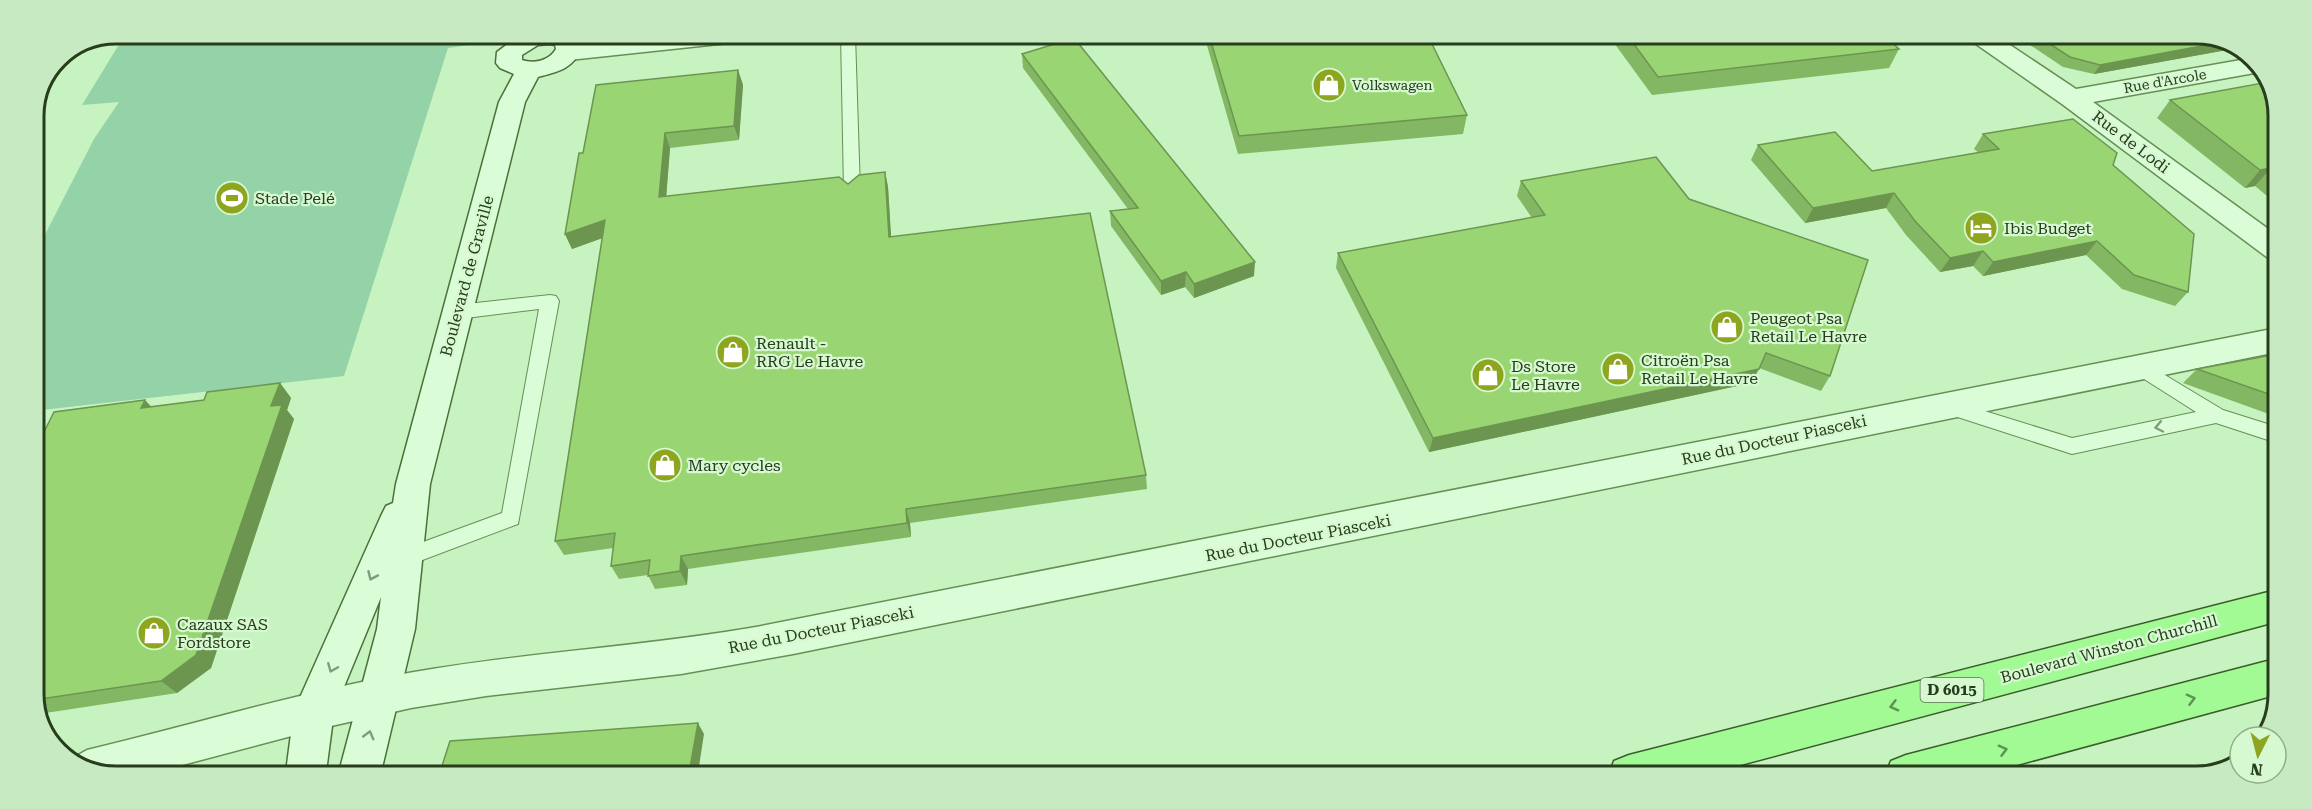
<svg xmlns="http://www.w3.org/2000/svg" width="2312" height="809" viewBox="0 0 2312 809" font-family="'Roboto Serif',serif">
<rect width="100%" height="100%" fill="#c7f3c1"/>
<path fill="#94d2a7" d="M126 33 486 34 483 43 448 48 344 376 33 411V258L94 139 119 102 82 105Z"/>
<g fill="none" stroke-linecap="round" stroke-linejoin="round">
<g stroke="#668f56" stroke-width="2">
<g id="lane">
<path d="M841 34 855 35 860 191 852 197 844 191Z"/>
<path d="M550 295 556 296 559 301 518 524 404 567 396 564 393 558 396 552 502 513 539 309 458 319 452 317 449 312 452 307 458 305Z"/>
<path d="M2140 360 2223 410 2277 427V443L2216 423 2072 454 1942 412 1939 407 1942 402 1949 400 2072 438 2196 412 2133 372 2130 367 2133 362Z"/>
</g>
</g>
<g stroke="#668f56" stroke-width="3">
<g id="street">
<path d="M671 34H759L756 39 747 41 569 60 560 57 556 52 560 47 569 44Z"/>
<path d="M1970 37H1998L2076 89 2252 58 2262 65 2264 71 2260 72 2093 102 2278 236V261L2268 258 2062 104 1973 42Z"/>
<path d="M2277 328V352L793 654 681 674 486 696 411 708 318 729 156 772H89L71 759 87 750C196 724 303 691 414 672 527 652 642 647 756 627Z"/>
</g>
</g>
<g stroke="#4b713a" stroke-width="3">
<path id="secondary" d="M521 34H570L575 36 581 49C573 69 557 72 538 77L525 102 430 484 415 629 381 772H339L377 629 381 597 334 711 326 772H286L294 711 381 516 386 506 393 503 396 484 499 102 514 74 500 68 496 63 497 52ZM550 44 555 45 556 49C549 61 534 64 522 60V55L538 45Z"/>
</g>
<g stroke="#3c5c2b" stroke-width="3">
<g id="primary">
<path d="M2276 590 2275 622 1703 775H1609L1614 761 1629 755Z"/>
<path d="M2275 659V695L1976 776 1885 775 1891 761 1906 755Z"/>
</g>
</g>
<use href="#lane" fill="#dafcd6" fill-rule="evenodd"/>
<use href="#street" fill="#dafcd6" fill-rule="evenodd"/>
<use href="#secondary" fill="#dafcd6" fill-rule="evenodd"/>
<use href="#primary" fill="#a2fa95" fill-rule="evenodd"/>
</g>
<g fill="#84b763">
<path d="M443 34H486V35L446 39Z"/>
<path d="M1204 35 1428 36 1467 115 1463 134 1238 154Z"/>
<path d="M1609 36 1886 37 1899 49 1889 68 1652 95Z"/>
<path d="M2018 37H2223L2238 48 2094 74 2063 67Z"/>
<path d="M1022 54 1254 276 1194 298 1185 287 1161 295 1111 226 1110 211 1128 209 1023 68Z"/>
<path d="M738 70 743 85 739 140 670 148 666 197 848 184 885 172 888 187 891 237 1146 475 1147 489 910 523 911 537 688 569 687 585 655 589 648 575 619 579 611 566 613 548 564 555 555 541 602 238 572 249 565 234 583 153Z"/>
<path d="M2170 100 2279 110 2278 205 2255 186 2245 188 2157 118Z"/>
<path d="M1983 134 2113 165 2188 292 2175 306 2122 289 2086 255 1983 276 1973 266 1940 272 1906 235 1886 208 1805 223 1751 160 1758 145 1872 171 1979 153 1974 149Z"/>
<path d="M1521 181 1830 376 1821 391 1759 368 1751 383 1429 452 1336 268 1338 253 1532 218 1517 196Z"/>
<path d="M2277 354V417L2183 383 2197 369Z"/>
<path d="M280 383 291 398 287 410 294 419 211 668 177 693 39 714 33 699 152 407 204 400Z"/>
</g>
<g fill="#6c9550">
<path d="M2228 41 2238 48 2094 74 2100 65Z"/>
<path d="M738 70 743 85 739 140 734 126Z"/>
<path d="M665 133 670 148 665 212 659 197Z"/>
<path d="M2271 168 2255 186 2245 188 2260 170Z"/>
<path d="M885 172 888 187 892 252 889 237Z"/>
<path d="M1894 193 1886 208 1805 223 1813 208Z"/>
<path d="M605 220 611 235 572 249 565 234Z"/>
<path d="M2097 241 2086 255 1983 276 1993 262Z"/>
<path d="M1983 251 1973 266 1940 272 1950 258Z"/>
<path d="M1255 262 1254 276 1194 298V284Z"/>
<path d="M1186 272 1185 287 1161 295V281Z"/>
<path d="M1759 369 1751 383 1429 452 1433 438Z"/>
<path d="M280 383 291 398 287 410 294 419 211 668 177 693 161 681Z"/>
<path d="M145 400 159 415 141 408Z"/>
<path d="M906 509 910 523 911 537 907 523Z"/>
<path d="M681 556 688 569 687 585 680 571Z"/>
<path d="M698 723 704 734 698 773H689Z"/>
</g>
<g fill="#9ad573" stroke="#6c9550" stroke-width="1.5">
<path d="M1209 35 1428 36 1467 115 1239 136Z"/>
<path d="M1628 36 1886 37 1899 49 1658 77Z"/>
<path d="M2039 37H2223L2228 41 2100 65 2070 57Z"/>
<path d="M1074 38 1255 262 1194 284 1186 272 1161 281 1110 211 1138 208 1022 54Z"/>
<path d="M738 70 734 126 665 133 659 197 839 177 848 184 859 175 885 172 889 237 1090 213 1146 475 906 509 907 523 681 556 680 571 648 576 650 560 611 566 615 533 555 541 605 220 565 234 579 153H583L596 85Z"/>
<path d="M2268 82 2279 110 2278 174 2271 168 2260 170 2170 100Z"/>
<path d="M2073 119 2117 153 2113 165 2194 234 2188 292 2134 275 2097 241 1993 262 1983 251 1950 258 1915 221 1894 193 1813 208 1758 145 1835 132 1872 171 1999 149 1983 134Z"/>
<path d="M1656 157 1689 199 1868 260 1830 376 1766 353 1759 369 1433 438 1338 253 1545 215 1521 181Z"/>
<path d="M2277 354V397L2197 369Z"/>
<path d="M280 383 271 406 282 405 196 655 161 681 34 700 33 454 54 412 145 400 141 408 204 400 207 392Z"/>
<path d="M698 723 689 773 440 772 450 741Z"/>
</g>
<defs><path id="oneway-chevron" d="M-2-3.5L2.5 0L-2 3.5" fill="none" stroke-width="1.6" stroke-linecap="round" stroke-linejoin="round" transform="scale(1.5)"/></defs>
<g stroke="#809c79">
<use href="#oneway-chevron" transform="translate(2159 427) rotate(168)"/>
<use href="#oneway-chevron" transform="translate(372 576) rotate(114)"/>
<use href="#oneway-chevron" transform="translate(332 668) rotate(112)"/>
<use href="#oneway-chevron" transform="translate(369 735) rotate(-75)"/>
</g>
<g stroke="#5e9252">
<use href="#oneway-chevron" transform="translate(2191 699) rotate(-15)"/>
<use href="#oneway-chevron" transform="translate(1894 706) rotate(165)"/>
<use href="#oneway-chevron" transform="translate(2003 750) rotate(-15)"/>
</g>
<defs>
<g id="shop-disc" transform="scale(1.725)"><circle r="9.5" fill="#8da51f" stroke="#d6f9d2"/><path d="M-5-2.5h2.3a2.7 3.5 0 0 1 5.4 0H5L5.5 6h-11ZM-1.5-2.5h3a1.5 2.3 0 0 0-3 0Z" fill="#fff"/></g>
<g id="stadium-disc" transform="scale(1.725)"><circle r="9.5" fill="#8da51f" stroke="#d6f9d2"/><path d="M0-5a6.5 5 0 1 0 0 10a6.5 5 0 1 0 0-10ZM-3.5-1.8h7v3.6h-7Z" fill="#fff"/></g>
<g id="hotel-disc" transform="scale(1.725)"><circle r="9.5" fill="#8da51f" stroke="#d6f9d2"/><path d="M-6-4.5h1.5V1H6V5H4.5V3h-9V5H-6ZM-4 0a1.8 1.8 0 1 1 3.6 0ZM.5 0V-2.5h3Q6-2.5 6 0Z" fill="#fff"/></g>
</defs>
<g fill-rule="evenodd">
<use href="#shop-disc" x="1329" y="85"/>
<use href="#stadium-disc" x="232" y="198"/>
<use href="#hotel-disc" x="1981" y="228"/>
<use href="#shop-disc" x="1727" y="327"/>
<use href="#shop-disc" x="733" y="352"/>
<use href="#shop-disc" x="1618" y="369"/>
<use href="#shop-disc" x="1488" y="375"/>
<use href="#shop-disc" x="665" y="465"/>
<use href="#shop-disc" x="154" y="633"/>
</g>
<g text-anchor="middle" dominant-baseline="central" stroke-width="4.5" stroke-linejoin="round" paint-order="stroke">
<g font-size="14" fill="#273d1c" stroke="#d6f9d2">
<text transform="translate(2165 81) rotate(-10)">Rue d'Arcole</text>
</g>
<g font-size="14" fill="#273d1c" stroke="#d6f9d2" text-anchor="start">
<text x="1352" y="85">Volkswagen</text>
</g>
<rect fill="#d6f9d2" stroke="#5c7553" stroke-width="1.5" x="1920.5" y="678" width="63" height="24" rx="4.5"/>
<g font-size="15" font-weight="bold" fill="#273d1c">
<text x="1952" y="690">D 6015</text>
</g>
<g font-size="16" fill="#273d1c" stroke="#d6f9d2">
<text transform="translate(2131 142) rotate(37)">Rue de Lodi</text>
<text transform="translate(467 276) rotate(-75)">Boulevard de Graville</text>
<text transform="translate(1774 440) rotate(-12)">Rue du Docteur Piasceki</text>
<text transform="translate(1298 538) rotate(-11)">Rue du Docteur Piasceki</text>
<text transform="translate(821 630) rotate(-11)">Rue du Docteur Piasceki</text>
<text transform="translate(2109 649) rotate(-15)">Boulevard Winston Churchill</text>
</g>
<g font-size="16" fill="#273d1c" stroke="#d6f9d2" text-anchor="start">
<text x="255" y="198">Stade Pelé</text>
<text x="2004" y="228">Ibis Budget</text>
<text x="1750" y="318">Peugeot Psa<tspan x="1750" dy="18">Retail Le Havre</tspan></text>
<text x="756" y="343">Renault -<tspan x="756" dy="18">RRG Le Havre</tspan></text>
<text x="1641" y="360">Citroën Psa<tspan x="1641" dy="18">Retail Le Havre</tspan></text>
<text x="1511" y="366">Ds Store<tspan x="1511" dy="18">Le Havre</tspan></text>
<text x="688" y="465">Mary cycles</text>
<text x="177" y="624">Cazaux SAS<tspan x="177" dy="18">Fordstore</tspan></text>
</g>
</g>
<path d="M0 0H2312V809H0ZM116 44H2196A72 72 0 0 1 2268 116V694A72 72 0 0 1 2196 766H116A72 72 0 0 1 44 694V116A72 72 0 0 1 116 44Z" fill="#c8eac3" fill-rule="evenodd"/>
<path fill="none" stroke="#273d1c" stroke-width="3" d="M116 44H2196A72 72 0 0 1 2268 116V694A72 72 0 0 1 2196 766H116A72 72 0 0 1 44 694V116A72 72 0 0 1 116 44Z"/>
<g transform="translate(2258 755) rotate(186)"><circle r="28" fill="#d6f9d2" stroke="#90ae89" stroke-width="1.5"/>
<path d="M0-4.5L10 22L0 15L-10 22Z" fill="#8da51f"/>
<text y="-9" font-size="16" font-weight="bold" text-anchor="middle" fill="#273d1c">N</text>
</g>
</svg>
